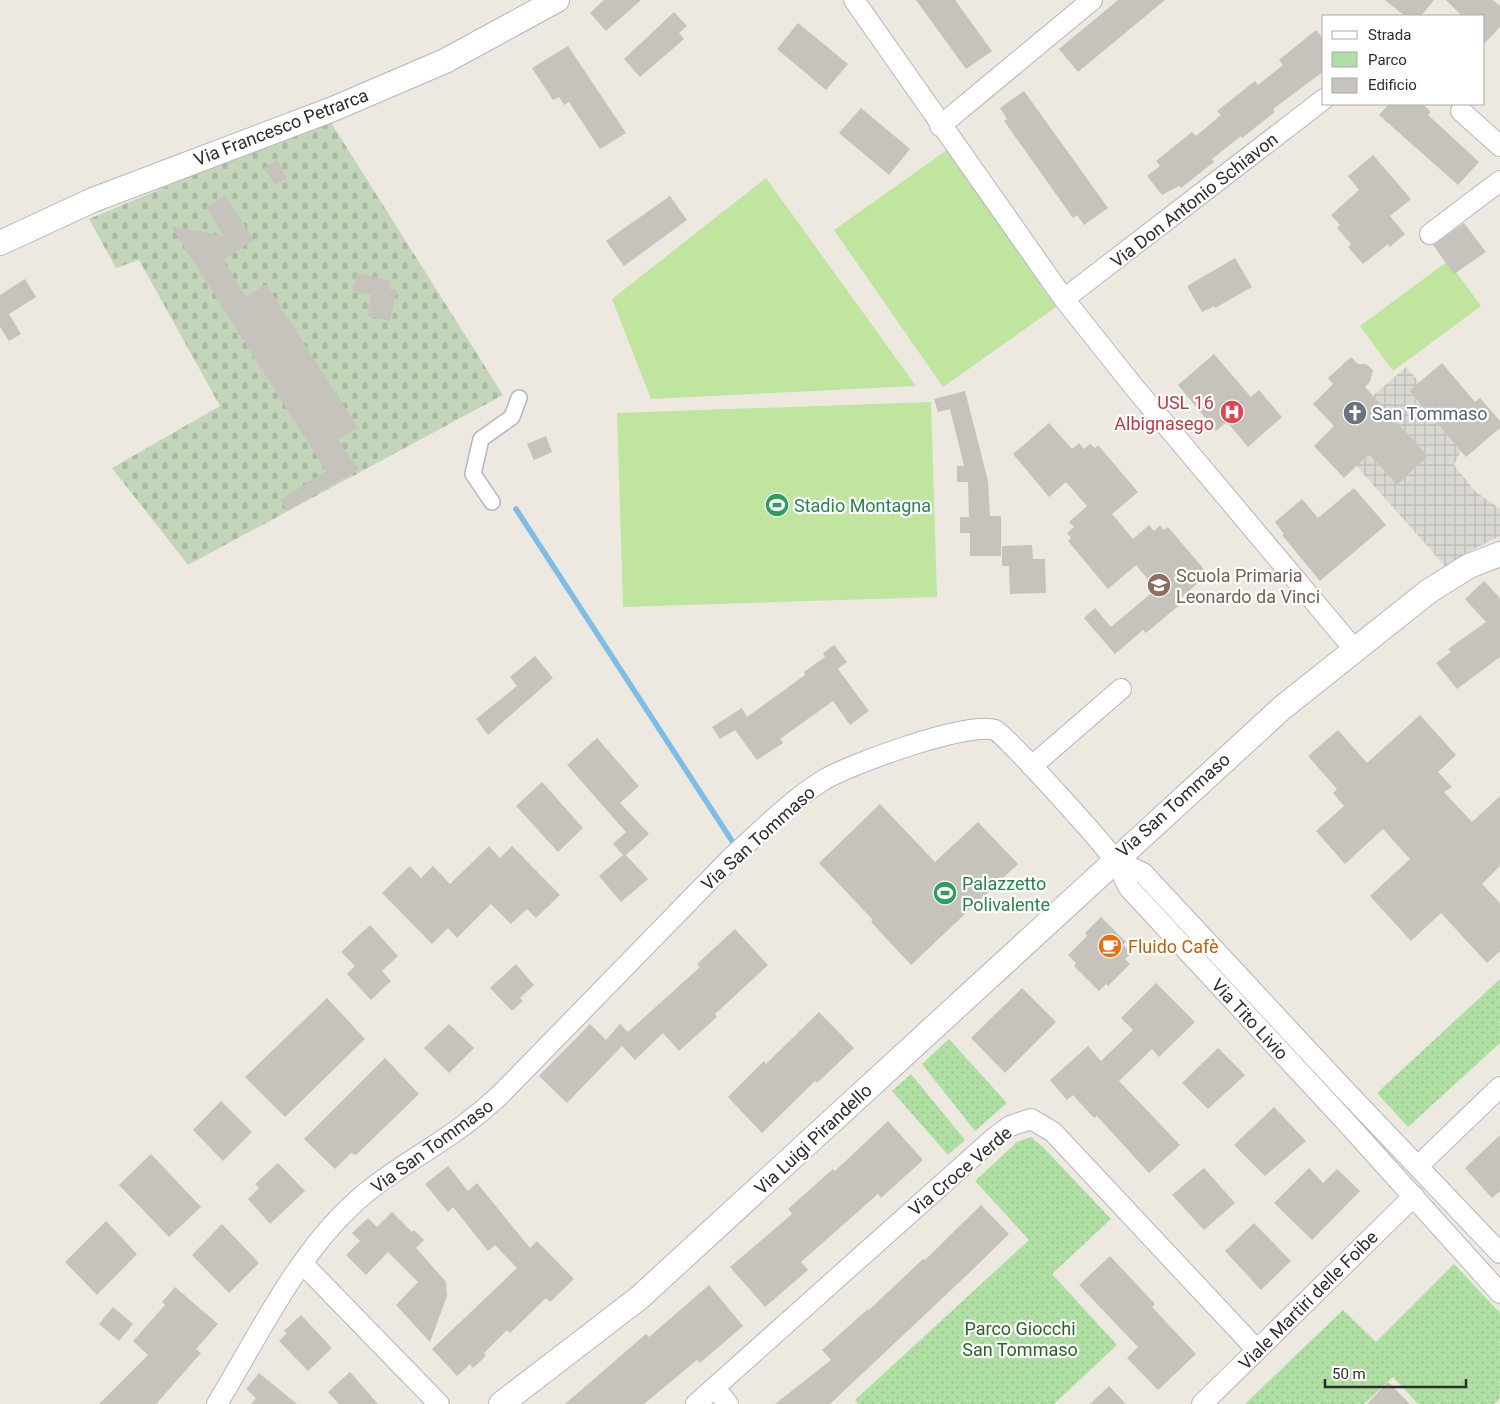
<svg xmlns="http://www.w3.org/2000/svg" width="1500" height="1404" viewBox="0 0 1500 1404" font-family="Roboto,sans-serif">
<defs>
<pattern id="green-dots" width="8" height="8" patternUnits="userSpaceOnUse" patternTransform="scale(1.25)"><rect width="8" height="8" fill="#afdfa3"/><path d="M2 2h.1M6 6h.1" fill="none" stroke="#97c08d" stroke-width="1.8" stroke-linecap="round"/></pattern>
<pattern id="cemetery-stones" width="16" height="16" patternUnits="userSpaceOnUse" patternTransform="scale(1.25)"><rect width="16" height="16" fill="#c4d6ba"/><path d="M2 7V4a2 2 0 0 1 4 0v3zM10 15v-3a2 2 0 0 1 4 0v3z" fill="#a9b8a0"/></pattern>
<pattern id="plaza-grid" width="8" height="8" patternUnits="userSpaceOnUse" patternTransform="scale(1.25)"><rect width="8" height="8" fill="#dad8d3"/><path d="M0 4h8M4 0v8" fill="none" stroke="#bbbab5"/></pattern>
</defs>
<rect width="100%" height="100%" fill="#ede9e1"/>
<g fill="url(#green-dots)">
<path d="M1500 979V1043L1408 1127 1377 1093Z"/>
<path d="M949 1039 1007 1103 975 1131 922 1064Z"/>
<path d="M911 1074 965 1140 948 1155 892 1091Z"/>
<path d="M1031 1137 1043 1147 1111 1219 1052 1274 1117 1345 1054 1404H858L855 1400 1029 1240 975 1181 1017 1142Z"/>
<path d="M1454 1264 1500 1313V1398L1494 1404H1418L1393 1377 1364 1404H1245L1343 1310 1376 1342Z"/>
</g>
<path fill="url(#cemetery-stones)" d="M328 118 503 395 188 565 112 468 220 406 139 260 116 268 89 219Z"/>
<g fill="#bfe59f">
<path d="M947 150 1056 307 943 387 834 230Z"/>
<path d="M766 178 916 386 651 399 612 299Z"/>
<path d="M1448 261 1481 306 1393 371 1360 326Z"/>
<path d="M931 402 937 597 623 607 617 413Z"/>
</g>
<path fill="url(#plaza-grid)" d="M1406 367 1419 382 1409 392 1461 451 1454 465 1476 492 1500 509V536L1464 554 1445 566 1328 434 1341 422 1397 485 1428 456 1373 396Z"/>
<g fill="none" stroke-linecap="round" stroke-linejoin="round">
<path stroke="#7ebde5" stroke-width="5.5" d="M516 509 734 844"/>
</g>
<g fill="#c6c3bc">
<path d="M604 0H641L606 31 590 13Z"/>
<path d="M916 0H955L992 51 966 69Z"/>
<path d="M1118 0H1165L1078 72 1059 49Z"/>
<path d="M1385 0H1434L1421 16H1405Z"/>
<path d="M1446 0H1493L1500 6V27L1484 44V16H1462Z"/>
<path d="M674 12 687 26 679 33 684 39 640 77 624 59Z"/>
<path d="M798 23 848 64 826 90 777 49Z"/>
<path d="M1316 30 1324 40V71L1273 109 1275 112 1242 138 1241 136 1212 159 1214 162 1181 188 1179 186 1162 195 1147 176 1160 166 1156 161 1192 132 1196 136 1221 115 1217 111 1255 81 1258 85 1283 65 1279 60Z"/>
<path d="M568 46 626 133 600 149 569 102 564 105 559 97 553 100 532 68Z"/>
<path d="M1024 91 1108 208 1084 225 1077 215 1073 218 1004 121 1007 119 1000 108Z"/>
<path d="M1389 104H1423L1431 112 1428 115 1479 162 1458 185 1379 115Z"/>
<path d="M861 108 910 149 889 175 839 133Z"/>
<path d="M1373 155 1411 199 1390 216 1405 234 1390 247 1388 244 1363 264 1348 247 1351 244 1337 228 1340 225 1331 215 1359 190 1348 176Z"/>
<path d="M277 160 287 178 275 185 264 168Z"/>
<path d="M225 195 254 240 223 260 246 297 266 284 358 428 338 440 359 469 287 511 280 500 326 471 171 226 224 236 206 207Z"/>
<path d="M670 196 687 220 624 266 606 241Z"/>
<path d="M1464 223 1486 252 1454 274 1433 245Z"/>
<path d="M1235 258 1252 287 1215 308 1214 306 1202 312 1187 286Z"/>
<path d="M357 273 391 281 389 289 397 290 390 321 367 316 371 295 352 291Z"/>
<path d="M25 279 36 297 9 314 21 334 9 341 0 327V295Z"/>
<path d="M1214 354 1251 397 1259 390 1282 417 1248 447 1227 422 1216 431 1178 385Z"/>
<path d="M1351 357 1358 364H1366L1373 370 1370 382 1365 387 1428 456 1397 485 1369 454 1344 478 1314 446 1334 426 1313 404 1333 384 1328 378Z"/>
<path d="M1442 363 1475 402 1480 398 1500 421V428L1466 457 1409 391Z"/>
<path d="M965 391 988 481 990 516H1001V556H970V533H960V517H969L968 482H957V466H964L950 409 938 412 934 399Z"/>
<path d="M1049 423 1072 449 1079 443 1084 449 1090 444 1095 448 1098 445 1138 492 1112 514 1133 539 1149 525 1154 531 1160 525 1164 530 1168 527 1208 574 1180 599 1183 602 1146 633 1143 630 1115 654 1084 618 1095 608 1111 627 1156 589 1136 565 1108 589 1068 541 1071 538 1067 533 1074 527 1069 522 1087 506 1066 482 1049 497 1013 454Z"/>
<path d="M546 436 552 452 534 460 527 444Z"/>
<path d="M1354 488 1386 525 1320 581 1282 535 1284 534 1275 522 1302 499 1318 518Z"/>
<path d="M1032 545 1033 559H1045L1046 593 1010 594 1009 566H1002V546Z"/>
<path d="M1484 581 1500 598V657L1457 689 1436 663 1451 652 1448 649 1486 622 1465 599Z"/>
<path d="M834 645 847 662 838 669 869 711 850 725 833 701 780 739 783 743 757 760 735 730 720 739 712 727 742 708 747 717 805 675 804 672 825 657 823 653Z"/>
<path d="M535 656 553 678 488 735 476 719 517 686 510 677Z"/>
<path d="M1420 715 1456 755 1438 772 1452 787 1444 792 1472 822 1500 796V866L1482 884 1500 903V951L1487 963 1441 913 1411 941 1370 896 1410 859 1383 829 1345 864 1316 831 1344 806 1333 793 1337 789 1308 756 1338 730 1367 763Z"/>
<path d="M597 738 639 786 620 803 649 834 626 855 648 879 621 902 599 876 623 855 613 844 626 832 567 765Z"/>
<path d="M542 782 583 828 558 852 516 806Z"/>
<path d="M880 804 935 862 978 822 1018 864 911 965 871 922 873 920 819 863Z"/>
<path d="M489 846 500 858 512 846 560 895 536 918 527 909 511 924 491 904 457 938 448 928 432 944 382 893 410 866 421 878 433 866 450 884Z"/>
<path d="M1101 917 1126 942 1123 945 1132 953 1125 959 1130 964 1108 986 1106 984 1099 991 1074 966 1076 963 1068 955 1087 936 1085 933Z"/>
<path d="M370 925 398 956 382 971 391 981 371 1000 347 974 355 966 341 952Z"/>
<path d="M735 929 768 965 715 1014 717 1017 679 1051 663 1033 635 1060 622 1046 567 1103 539 1076 590 1024 606 1040 620 1024 628 1032 700 967 697 964Z"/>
<path d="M516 964 534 985 520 998 523 1001 512 1011 490 988Z"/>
<path d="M1156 983 1195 1022 1159 1057 1152 1049 1119 1081 1180 1145 1149 1173 1097 1116 1094 1118 1073 1095 1067 1100 1050 1080 1088 1046 1101 1061 1133 1030 1121 1018Z"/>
<path d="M1022 988 1056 1022 1005 1073 971 1038Z"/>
<path d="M327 998 365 1039 285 1117 245 1077Z"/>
<path d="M819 1012 854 1048 817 1083 815 1081 762 1133 728 1097 764 1061 766 1064Z"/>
<path d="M449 1024 474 1048 449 1073 424 1048Z"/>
<path d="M1218 1048 1245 1075 1208 1109 1182 1083Z"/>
<path d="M385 1058 419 1094 356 1155 351 1153 335 1169 304 1139Z"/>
<path d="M221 1101 252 1132 223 1161 193 1130Z"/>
<path d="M1274 1107 1306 1141 1265 1176 1234 1145Z"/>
<path d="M888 1121 923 1160 881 1198 878 1194 801 1262 808 1270 765 1307 730 1267 792 1214 788 1209 833 1169 835 1171Z"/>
<path d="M1500 1135V1191L1492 1198 1465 1168Z"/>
<path d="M151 1154 201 1207 169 1237 119 1185Z"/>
<path d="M278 1163 305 1191 270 1224 248 1199 259 1188 255 1184Z"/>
<path d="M448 1166 468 1191 477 1183 530 1248 537 1241 574 1279 550 1302 546 1298 510 1333 507 1330 484 1353 486 1356 473 1368 470 1364 457 1376 432 1349 517 1268 495 1245 488 1251 453 1207 448 1212 425 1184Z"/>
<path d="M1204 1168 1235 1203 1204 1230 1172 1195Z"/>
<path d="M1309 1168 1323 1183 1337 1169 1360 1191 1312 1240 1274 1203Z"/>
<path d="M981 1205 1009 1234 968 1274 830 1404H775L831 1360 822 1350 868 1309 869 1310 923 1259 925 1260Z"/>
<path d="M392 1212 412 1232 414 1230 424 1240 416 1248 446 1282 447 1296 430 1342 396 1305 418 1282 388 1252 366 1275 346 1255 360 1241 352 1233 368 1218 377 1227Z"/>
<path d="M106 1221 137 1254 97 1295 65 1262Z"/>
<path d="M1254 1223 1291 1261 1261 1290 1225 1251Z"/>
<path d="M222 1224 259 1263 229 1293 192 1255Z"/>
<path d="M1110 1256 1155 1304 1152 1307 1196 1354 1158 1390 1127 1358 1138 1347 1079 1285Z"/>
<path d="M709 1285 743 1326 700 1363 697 1360 644 1404H565L646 1334 649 1337Z"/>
<path d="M175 1287 218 1324 196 1349 201 1353 156 1404H99L148 1355 133 1341 165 1305 162 1302Z"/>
<path d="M113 1307 133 1324 119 1341 99 1324Z"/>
<path d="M301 1315 332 1348 308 1371 279 1341 287 1333 284 1331Z"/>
<path d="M350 1372 378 1404H339L328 1392Z"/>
<path d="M259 1373 297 1404H251L256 1398 246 1389Z"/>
<path d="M1388 1382 1410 1404H1367Z"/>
<path d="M1109 1386 1126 1404H1090Z"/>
</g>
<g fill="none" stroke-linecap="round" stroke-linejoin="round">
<g stroke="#b4b5bf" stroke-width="18">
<path id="pedestrian" d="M492 502 473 474 481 439 512 417 519 398"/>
</g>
<g stroke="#b4b5bf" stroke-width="22">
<g id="minor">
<path d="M854 0 1064 299 1134 387 1354 649"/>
<path d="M1461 111 1500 146"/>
<path d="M940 126 1092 0"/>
<path d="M1430 234 1500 181"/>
<path d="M1064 299 1324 99"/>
<path d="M1032 766 1121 689"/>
<path d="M1115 860 1143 873 1341 1086 1500 1253"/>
<path d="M1418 1166 1500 1087"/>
<path d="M304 1265 439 1404"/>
<path d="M715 1388 728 1404"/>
<path d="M217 1404C257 1338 294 1260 350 1207 384 1174 427 1153 464 1125 476 1116 488 1106 499 1096L732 857C761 831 789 802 822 781 847 765 968 721 995 730 1004 733 1106 846 1115 861 1121 869 1124 879 1129 888L1346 1122 1500 1293"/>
<path d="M696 1404 994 1138 1010 1126 1031 1119 1053 1132 1257 1350"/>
<path d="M1202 1404 1414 1196"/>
</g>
</g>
<g stroke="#b4b5bf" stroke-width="26">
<g id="tertiary">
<path d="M0 243 93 200 333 109 445 61 557 0"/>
<path d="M501 1404 639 1298 1282 708 1429 591 1469 566 1500 554"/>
</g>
</g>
<use href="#pedestrian" stroke="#fff" stroke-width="15"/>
<use href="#minor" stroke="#fff" stroke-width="20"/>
<use href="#tertiary" stroke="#fff" stroke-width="24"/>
</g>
<defs>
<g id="hospital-disc" transform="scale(1.25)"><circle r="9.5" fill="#e0444e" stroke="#fff"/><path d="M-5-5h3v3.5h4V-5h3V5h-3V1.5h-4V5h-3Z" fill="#fff"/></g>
<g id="church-disc" transform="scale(1.25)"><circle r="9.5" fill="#6b7280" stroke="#fff"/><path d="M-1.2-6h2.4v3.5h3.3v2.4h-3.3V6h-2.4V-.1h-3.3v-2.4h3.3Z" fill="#fff"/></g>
<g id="stadium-disc" transform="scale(1.25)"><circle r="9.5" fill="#2e9e5b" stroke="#fff"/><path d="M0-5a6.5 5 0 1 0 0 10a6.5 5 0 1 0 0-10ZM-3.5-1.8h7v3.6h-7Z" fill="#fff"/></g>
<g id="school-disc" transform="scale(1.25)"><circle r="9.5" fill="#8d6e63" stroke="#fff"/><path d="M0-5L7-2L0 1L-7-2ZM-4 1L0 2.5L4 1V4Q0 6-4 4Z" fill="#fff"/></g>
<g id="cafe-disc" transform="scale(1.25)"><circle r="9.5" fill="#e8710a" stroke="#fff"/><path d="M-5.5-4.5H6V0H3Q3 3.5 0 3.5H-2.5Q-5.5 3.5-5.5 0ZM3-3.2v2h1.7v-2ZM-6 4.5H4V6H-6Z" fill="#fff"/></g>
</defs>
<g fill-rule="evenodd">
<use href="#hospital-disc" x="1232" y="412"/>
<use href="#church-disc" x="1355" y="413"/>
<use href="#stadium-disc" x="777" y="505"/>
<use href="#school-disc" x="1159" y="585"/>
<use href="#stadium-disc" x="945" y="893"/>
<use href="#cafe-disc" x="1110" y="946"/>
</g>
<g text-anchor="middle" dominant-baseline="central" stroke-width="4.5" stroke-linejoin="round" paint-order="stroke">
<g font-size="18" fill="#2d2d2d" stroke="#fff">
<text transform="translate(281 127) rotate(-21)">Via Francesco Petrarca</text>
<text transform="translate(1194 200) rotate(-38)">Via Don Antonio Schiavon</text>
<text transform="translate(1173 805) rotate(-42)">Via San Tommaso</text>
<text transform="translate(758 838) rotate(-42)">Via San Tommaso</text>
<text transform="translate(1250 1019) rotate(47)">Via Tito Livio</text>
<text transform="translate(813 1139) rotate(-43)">Via Luigi Pirandello</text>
<text transform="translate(432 1146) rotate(-36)">Via San Tommaso</text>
<text transform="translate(960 1171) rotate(-40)">Via Croce Verde</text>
<text transform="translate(1308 1300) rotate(-45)">Viale Martiri delle Foibe</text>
</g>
<g font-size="18" fill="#be3a42" stroke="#fff" text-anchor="end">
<text x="1214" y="402">USL 16<tspan x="1214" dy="21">Albignasego</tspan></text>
</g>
<g font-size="18" fill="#5b616d" stroke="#fff" text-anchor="start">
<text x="1372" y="413">San Tommaso</text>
</g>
<g font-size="18" fill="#27864d" stroke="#fff" text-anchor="start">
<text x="794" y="505">Stadio Montagna</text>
<text x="962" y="883">Palazzetto<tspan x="962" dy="21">Polivalente</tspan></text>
</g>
<g font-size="18" fill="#785e54" stroke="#fff" text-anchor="start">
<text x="1176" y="575">Scuola Primaria<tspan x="1176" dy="21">Leonardo da Vinci</tspan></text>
</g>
<g font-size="18" fill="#c56008" stroke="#fff" text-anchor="start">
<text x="1128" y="946">Fluido Cafè</text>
</g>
<g font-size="18" fill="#276622" stroke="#fff">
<text x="1020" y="1328">Parco Giocchi<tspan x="1020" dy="21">San Tommaso</tspan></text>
</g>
</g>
<rect x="1322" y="15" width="162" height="90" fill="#ffffff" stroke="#ababab"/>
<rect x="1332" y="31" width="25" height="8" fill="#ffffff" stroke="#ababab"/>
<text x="1368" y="40" font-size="15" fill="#2d2d2d">Strada</text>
<rect x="1332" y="52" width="25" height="15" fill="#afdfa3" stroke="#ababab"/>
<text x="1368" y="65" font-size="15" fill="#2d2d2d">Parco</text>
<rect x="1332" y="78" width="25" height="15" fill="#c6c3bc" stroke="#ababab"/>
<text x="1368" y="90" font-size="15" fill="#2d2d2d">Edificio</text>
<path d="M1325 1379v8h141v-8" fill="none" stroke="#2d2d2d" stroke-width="2.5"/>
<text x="1332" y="1379" font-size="15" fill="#2d2d2d" stroke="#ffffff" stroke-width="4" paint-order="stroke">50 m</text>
</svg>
